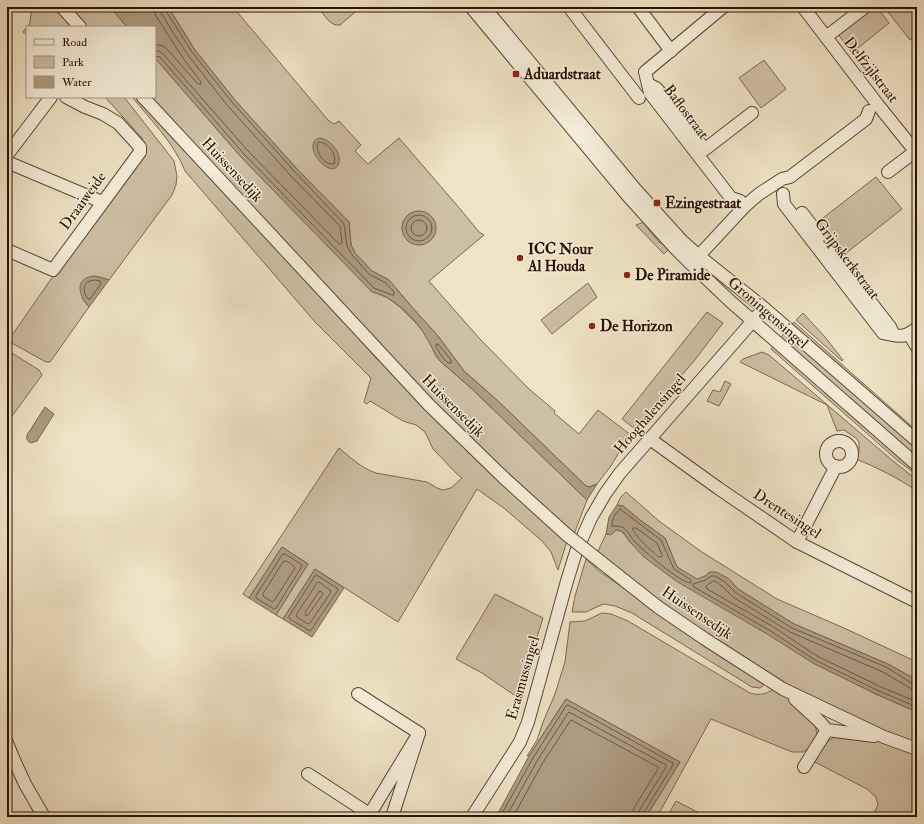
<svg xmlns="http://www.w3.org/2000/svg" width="924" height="824" viewBox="0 0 924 824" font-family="'IM FELL Double Pica',serif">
<rect width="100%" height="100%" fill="#eee3c5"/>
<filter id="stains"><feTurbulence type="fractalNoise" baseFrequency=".005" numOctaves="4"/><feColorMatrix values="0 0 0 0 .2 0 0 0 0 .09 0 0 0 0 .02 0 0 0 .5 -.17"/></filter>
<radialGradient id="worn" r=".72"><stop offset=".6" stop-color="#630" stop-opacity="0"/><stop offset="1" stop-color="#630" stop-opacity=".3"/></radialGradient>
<g fill="#cdbfa4" stroke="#7c6852" fill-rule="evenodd">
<path d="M25 7H56L73 27H27V35L23 32 30 23 31 12Z"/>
<path d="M66 7H110L127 27H84Z"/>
<path d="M168 7H233L328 120 334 124 339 121 361 145 355 151 368 164 399 138 461 210 479 232 484 235 429 281 479 338 528 388 555 411 554 413 579 434 598 410 631 435 622 447 611 466 597 484 589 487 586 486 498 401 464 371 438 336 411 306 389 280 372 271 355 253 351 245 349 222 298 170 234 99 195 50ZM413 212 433 220C435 225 435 229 434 234L421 245 402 230C402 221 406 216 413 212Z"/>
<path d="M318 7H361L340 25C330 27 324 14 318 7Z"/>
<path d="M871 7H877L889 23 852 53 838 34Z"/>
<path d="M884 7H917V35L910 40Z"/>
<path d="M155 58 241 157 372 291 388 298 401 308 415 322 426 335 436 356 440 361 472 389 587 500 573 537 472 444 147 97H155Z"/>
<path d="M764 60 786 89 761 108 739 78Z"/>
<path d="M105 97H124L174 161 177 176 176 185 172 195 109 280 99 277H90L82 298 89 307 50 362H46L8 341 142 148 143 143 142 138Z"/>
<path d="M132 97H140L377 359C407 386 433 416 461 445 494 479 532 509 567 541L558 570 551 552 542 541 505 509 477 489 398 622 315 569 283 619 276 615 308 564 282 547 249 598 243 594 339 448C350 457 361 468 376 473L427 482 437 488 443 490 451 488 462 478 457 474 433 449 427 436 424 431 416 425 403 421 370 401 367 404 364 402 371 378 315 322 185 171C174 143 151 120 132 97Z"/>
<path d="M876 177 902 209 845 254 819 221Z"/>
<path d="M644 222 647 224 648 229 660 243H666L670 248 664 254 636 225Z"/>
<path d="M588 283 597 297 552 334 541 320Z"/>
<path d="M707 312 723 323 694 361 635 429 622 419Z"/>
<path d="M803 313 825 337 843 360 842 361 796 320Z"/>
<path d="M794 322 917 431V437L790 326Z"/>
<path d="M786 331 917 445V461L779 340Z"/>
<path d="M774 345 917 469V475L897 460 771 349Z"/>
<path d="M7 350 39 370 42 375 7 423Z"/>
<path d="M762 352 769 355 893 461 917 480V491C898 478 878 468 856 459L859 451V442L856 438 844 430 837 431 827 405 740 362 743 359Z"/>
<path d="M725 381 731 384 719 406 707 401 713 390 720 392Z"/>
<path d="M626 492 659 521 702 552 777 599 844 628 917 662V682L913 678 888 664 794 624 738 589 728 578 710 572 705 576 697 580 677 567 665 538 640 520 623 506 617 505 621 497Z"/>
<path d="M616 530C623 530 626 537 630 542L813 663 878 695 917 712V746L884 734 769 675 665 610 597 553 600 547 606 534H611Z"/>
<path d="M586 559 599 571 702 642 765 682 764 685 760 688 752 687 632 613 615 606 605 604 601 605 586 612H572L575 596Z"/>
<path d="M495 594 543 618 526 672 520 699 482 673 456 659Z"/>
<path d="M602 613 611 614 628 621 750 693C760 696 767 694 775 688L785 693 815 722 817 736 812 746 803 752H792L711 719 657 817H646L680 762 566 699 529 756H527L537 740 543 722 555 694 565 662 570 622 585 621Z"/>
<path d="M838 735 876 739 917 753V817H905L896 813 894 817H872L878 805 876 797 867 789 811 760 818 755 828 741Z"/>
<path d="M676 801 707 817H667Z"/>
</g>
<g fill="#ac9c82" stroke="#78654e">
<path d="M110 7H168L195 50 234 99 298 170 349 222 351 245 355 253 372 271 389 280 411 306 438 336 464 371 498 401 586 486 590 487 597 484 587 500 472 389 440 361C435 354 431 345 426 337 419 323 403 307 389 299 384 295 378 294 372 292L241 157 155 58V27H127Z"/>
<path d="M319 138C329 138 344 154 338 165 331 180 300 146 319 138Z"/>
<circle cx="419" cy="228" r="17"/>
<path d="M95 276 109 280 89 307C79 295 73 278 95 276Z"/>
<path d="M45 407 54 414 37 441 31 443C27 441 26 439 27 435Z"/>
<path d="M617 505 623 506 640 520 665 538 677 567 697 579 705 576 710 572H716L728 578 738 589 794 624 888 664 913 678 917 682V712L878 695 813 663 767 634 676 581 644 557 630 542 624 533 619 530H616L611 535 606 534 609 517Z"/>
<path d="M282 547 308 564 276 615 249 598Z"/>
<path d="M315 569 344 588 312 637 283 619Z"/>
<path d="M566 699 680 762 646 817H496L529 756Z"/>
</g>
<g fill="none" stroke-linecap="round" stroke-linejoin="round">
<g stroke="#6c5742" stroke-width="1">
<path d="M154 7V11L156 16 183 58 201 82V84H198L166 48 161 45H155"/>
<path d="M155 51H159L163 54 248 151 339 244H341L342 243 340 226 291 176 227 105 209 82 188 55 174 34 161 13 160 7"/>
<path d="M155 56 160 57 244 154 374 288 392 295H394V292L386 283 369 274 352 255 347 246 344 224 295 172 231 101 192 52 166 11 165 7"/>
<path d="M319 142C329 143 337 154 334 164 323 165 317 153 317 144Z"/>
<circle cx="419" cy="228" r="13"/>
<circle cx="419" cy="228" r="8"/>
<path d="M95 280 100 281 101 284 90 299H88C84 294 82 287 87 282Z"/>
<path d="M437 344 439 345 451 360V363H448L443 358 436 347Z"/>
<path d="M620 509 661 540 674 569 691 580V583C680 583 643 550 634 541 630 536 628 530 622 527 619 526 615 526 612 526 612 520 615 512 620 509Z"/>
<path d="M633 528H636L657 543 662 555V557H659C649 549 640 541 633 530Z"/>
<path d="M283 554H285L301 564 302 566 276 608 274 609 256 598V596Z"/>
<path d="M284 561C287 560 294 565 295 568L274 601 272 602 263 596V594Z"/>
<path d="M316 575 318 576 337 588 338 590 311 630 310 631 290 619 289 617Z"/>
<path d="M319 582 330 590 331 592 310 623 308 624 297 617 296 615 317 583Z"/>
<path d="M320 591 322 592 323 594 308 615 306 616 305 613Z"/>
<path d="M917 685 913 684 886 667 792 628 736 593 725 582 715 576H711L706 580 693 584 694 587 769 630 815 660 879 691 917 707"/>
<path d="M917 690 912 689 883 672 790 632 733 597 722 586 715 581H713L706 586 707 589 772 626 817 656 881 687 917 702"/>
<path d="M500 817 533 758 566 706 568 705 673 763V765L643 814V817"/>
<path d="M506 817 537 761 568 713 569 712 666 765V767L639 811 638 817"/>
<path d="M513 817 542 764 570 721 571 720 658 767V769L634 808 632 817"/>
</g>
<g stroke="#5c4632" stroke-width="14">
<g id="minor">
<path d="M62 7 80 27"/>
<path d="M471 7 628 196 675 248 691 264 730 301 917 465"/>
<path d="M484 7 636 190 682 241 699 256 764 308 917 441"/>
<path d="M569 7 639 98"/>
<path d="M638 7 671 51"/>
<path d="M723 7 645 72 650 93 731 198 740 201 745 206"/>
<path d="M803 7 878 105 915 151"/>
<path d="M826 37 865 7"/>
<path d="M648 84 656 88 666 99 702 146"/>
<path d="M143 97 429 405 503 477 567 535"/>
<path d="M704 150 752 113"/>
<path d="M7 155 51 97"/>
<path d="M7 162 102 202"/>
<path d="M888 172 917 150"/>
<path d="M783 194 784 204 883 333C900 336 903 339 917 328"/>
<path d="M802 213 890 327 894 335"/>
<path d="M7 250 53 270 140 152V147L118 123 103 114 85 107 66 97"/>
<path d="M693 262 745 206 759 194 782 179 790 177 866 119 869 111"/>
<path d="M909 334 917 347"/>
<path d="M650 439 718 488 797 542 917 602"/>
<circle cx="839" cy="454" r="13"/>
<path d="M797 542 836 466"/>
<path d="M601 562 658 607 705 639 783 689 884 737 917 749"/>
<path d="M358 694 419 733"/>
<path d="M795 699 818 720 827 730 874 736"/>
<path d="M7 743 14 760 25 784 44 817"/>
<path d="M804 767 827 730"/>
<path d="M308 774 374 817"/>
<path d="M368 817 419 733 392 817"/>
<path d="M472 817 520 742 528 722 567 581 576 552 591 518 605 494 620 473 758 315"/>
</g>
</g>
<use href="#minor" stroke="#f4edd9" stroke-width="12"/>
<g stroke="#5c4632" stroke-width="14" stroke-linecap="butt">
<path id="minor-bridge" d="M567 535 601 562"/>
</g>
<use href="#minor-bridge" stroke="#f4edd9" stroke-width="12"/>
</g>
<g fill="#8f2418" stroke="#f4edd9" stroke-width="1.5">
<rect x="512" y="70" width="8" height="8" rx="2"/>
<rect x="653" y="199" width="8" height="8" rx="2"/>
<circle cx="520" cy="258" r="4"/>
<circle cx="627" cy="275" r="4"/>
<circle cx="592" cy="326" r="4"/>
</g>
<g text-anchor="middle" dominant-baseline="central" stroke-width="3" stroke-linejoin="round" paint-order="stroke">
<g font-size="15" fill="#2b1201" stroke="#f4edd9">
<text transform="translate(871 70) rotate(52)">Delfzijlstraat</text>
<text transform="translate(686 112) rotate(53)">Baflostraat</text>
<text transform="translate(232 170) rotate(47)">Huissensedijk</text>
<text transform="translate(83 201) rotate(-54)">Draaiweide</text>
<text transform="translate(847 259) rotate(53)">Grijpskerkstraat</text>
<text transform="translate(768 313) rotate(41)">Groningensingel</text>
<text transform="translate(453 406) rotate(45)">Huissensedijk</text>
<text transform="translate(650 414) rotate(-49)">Hooghalensingel</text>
<text transform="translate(787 514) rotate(33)">Drentesingel</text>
<text transform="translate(697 613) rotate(34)">Huissensedijk</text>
<text transform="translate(523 678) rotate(-74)">Erasmussingel</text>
</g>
<g font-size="15" font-weight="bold" fill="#2b1201" stroke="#f4edd9" text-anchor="start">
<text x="524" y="74">Aduardstraat</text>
<text x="665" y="203">Ezingestraat</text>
<text x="528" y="249">ICC Nour<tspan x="528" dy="17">Al Houda</tspan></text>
<text x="635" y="275">De Piramide</text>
<text x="600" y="326">De Horizon</text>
</g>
</g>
<rect width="924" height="824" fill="none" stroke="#eee3c5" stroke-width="24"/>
<rect x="8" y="8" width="908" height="808" fill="none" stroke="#2b1201" stroke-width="2"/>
<rect x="12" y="12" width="900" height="800" fill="none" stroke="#2b1201"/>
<rect x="26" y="26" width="130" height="72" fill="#f4edd9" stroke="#a49583"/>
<rect x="34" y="39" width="20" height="6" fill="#f4edd9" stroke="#a49583"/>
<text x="62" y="46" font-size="12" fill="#2b1201">Road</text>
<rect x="34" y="56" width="20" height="12" fill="#cdbfa4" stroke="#a49583"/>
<text x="62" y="66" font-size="12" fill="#2b1201">Park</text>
<rect x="34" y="76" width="20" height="12" fill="#ac9c82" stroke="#a49583"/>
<text x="62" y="86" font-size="12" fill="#2b1201">Water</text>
<rect width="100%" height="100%" filter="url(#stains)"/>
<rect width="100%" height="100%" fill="url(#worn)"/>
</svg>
